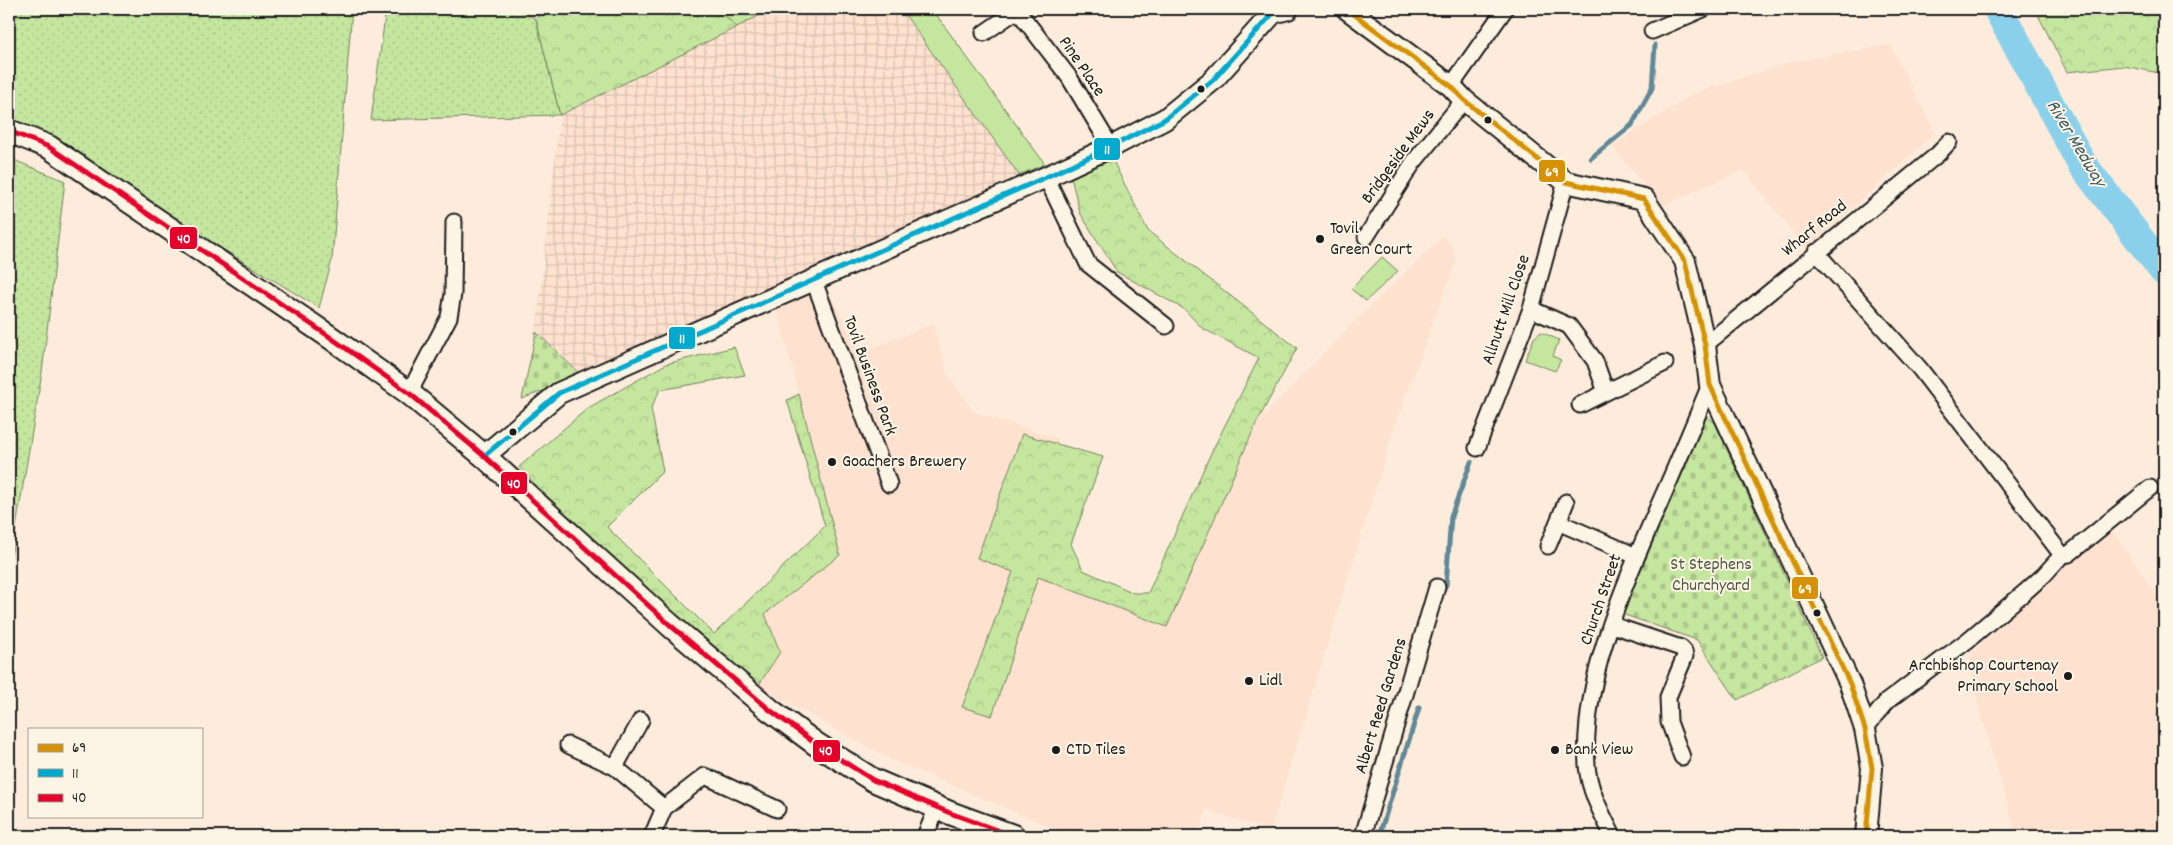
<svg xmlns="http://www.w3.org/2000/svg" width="2173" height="845" viewBox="0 0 2173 845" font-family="Dekko,sans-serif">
<defs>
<pattern id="industrial-grid" width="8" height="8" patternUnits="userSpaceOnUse" patternTransform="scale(1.25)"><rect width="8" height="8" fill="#fee1cf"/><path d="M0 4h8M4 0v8" fill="none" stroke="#d9c0b1"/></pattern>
<pattern id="grass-dots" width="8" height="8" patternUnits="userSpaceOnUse" patternTransform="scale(1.25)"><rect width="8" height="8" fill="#c5e69f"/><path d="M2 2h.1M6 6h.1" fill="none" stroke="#a9c588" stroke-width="1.8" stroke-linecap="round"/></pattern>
<pattern id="forest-crowns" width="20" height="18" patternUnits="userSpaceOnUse" patternTransform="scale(1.25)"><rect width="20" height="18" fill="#c5e69f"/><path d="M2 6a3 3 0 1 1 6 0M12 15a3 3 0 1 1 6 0" fill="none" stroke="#a9c588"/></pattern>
<pattern id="cemetery-stones" width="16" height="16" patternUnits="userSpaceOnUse" patternTransform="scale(1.25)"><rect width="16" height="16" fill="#c5e69f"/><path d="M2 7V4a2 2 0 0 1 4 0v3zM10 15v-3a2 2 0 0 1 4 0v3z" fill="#a9c588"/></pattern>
</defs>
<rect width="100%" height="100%" fill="#fdecdb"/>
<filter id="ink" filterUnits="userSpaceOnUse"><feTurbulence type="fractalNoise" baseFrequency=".02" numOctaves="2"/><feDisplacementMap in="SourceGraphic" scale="10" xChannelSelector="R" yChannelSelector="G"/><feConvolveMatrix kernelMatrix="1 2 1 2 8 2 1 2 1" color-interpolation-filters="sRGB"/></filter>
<g filter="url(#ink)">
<g fill="#fee1cf">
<path d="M1890 45 1935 133 1806 249 1744 170 1661 206 1612 146 1695 93 1788 63Z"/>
<path d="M1443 236 1451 244 1456 261 1397 418 1270 831 1206 809 1198 836H1072L892 760 758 686 780 652 765 615 840 555 777 309 827 287 859 353 933 324 947 373 974 412 1058 439 1019 556 1167 627 1256 424 1350 326Z"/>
<path d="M2108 524 2164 607V836H2017L1976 697 1969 656Z"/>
</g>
<path fill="url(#industrial-grid)" d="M772 9H901L1019 175 582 376 536 332 560 115Z"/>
<g fill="url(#grass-dots)" stroke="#70815e">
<path d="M9 9H352L332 260 319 308 9 118Z"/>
<path d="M386 9H517L536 19 560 115 371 120Z"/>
<path d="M9 158 65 181 42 372 9 569Z"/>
</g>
<g fill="url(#forest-crowns)" stroke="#70815e">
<path d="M542 9H718L737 27 560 115 536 19Z"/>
<path d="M2035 9H2164V74L2124 66 2067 72Z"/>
<path d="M1112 159 1148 231 1297 348 1256 424 1167 627 1038 577 992 716 962 707 1013 572 977 558 1022 434 1103 457 1071 544 1083 570 1134 593H1148L1210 455 1259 358 1202 328 1184 309 1117 272 1080 213 1071 177Z"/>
<path d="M734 347 745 375 660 390 651 408 663 471 607 527 714 634 825 526 787 400 799 394 840 555 765 614 780 652 758 686 601 555 519 467 588 408 666 364Z"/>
</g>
<g fill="url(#cemetery-stones)" stroke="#70815e">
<path d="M536 332 582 376 522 399Z"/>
<path d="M1707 416 1715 423 1822 657 1737 700 1697 640 1622 614Z"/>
</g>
<g fill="#c5e69f" stroke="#70815e">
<path d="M718 9H772L737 27Z"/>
<path d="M901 9H932L1045 164 1019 175Z"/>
<path d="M1382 257 1398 271 1366 301 1351 289Z"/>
<path d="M1541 332 1559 340 1553 356 1561 360 1555 371 1525 360 1534 338Z"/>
</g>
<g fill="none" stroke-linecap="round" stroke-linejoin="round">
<g stroke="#5e8898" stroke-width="5">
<path d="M1591 158 1632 125 1652 88 1655 45"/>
<path d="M1446 585 1451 516 1471 462"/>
<path d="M1379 836 1419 708"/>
</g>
<path stroke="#8ad0eb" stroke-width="30" d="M1998 9 2082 164 2164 271"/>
<g stroke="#1c1c1c" stroke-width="19">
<g id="minor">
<path d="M1018 11 1069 77 1111 147"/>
<path d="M1652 31 1703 9"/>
<path d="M984 33 1019 9"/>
<path d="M1451 86 1505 9"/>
<path d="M1046 177 1088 264 1166 326"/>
<path d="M1366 237 1413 163 1464 100"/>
<path d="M1816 252 1920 369 2062 555 2044 575 2025 592 1968 640 1886 702 1865 729"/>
<path d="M814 281 889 484"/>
<path d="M1531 309 1569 326 1595 361 1606 392"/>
<path d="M1705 345 1938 154 1949 142"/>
<path d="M409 393 449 317 453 294 454 222"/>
<path d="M1580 405 1665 363"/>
<path d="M1477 448 1531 309 1566 182"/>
<path d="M1558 522 1566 502"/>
<path d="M1548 546 1558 522 1636 556"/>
<path d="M2062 555 2069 554 2150 488"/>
<path d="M1612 625 1681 648 1684 651 1685 656 1668 697 1669 722 1682 757"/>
<path d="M568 745 615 767 664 808"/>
<path d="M615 767 641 720"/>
<path d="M652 836 664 808 705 776 777 809"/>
<path d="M925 836 937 808"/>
<path d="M1363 836 1437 587"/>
<path d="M1613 836C1602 814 1589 791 1587 765 1581 678 1627 579 1661 500 1678 462 1694 423 1710 385"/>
</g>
</g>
<g stroke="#1c1c1c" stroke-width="24">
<g id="tertiary">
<path d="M1347 9 1451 86 1464 100 1566 182 1644 199 1685 261 1705 345 1710 385 1850 684 1865 729 1872 768 1866 836"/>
<path d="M484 456 559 393 1046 177 1111 147 1165 119 1213 80 1273 13 1288 9"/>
</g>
</g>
<g stroke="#1c1c1c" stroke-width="26">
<path id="secondary" d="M9 131 49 147 327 335 409 393 484 456 670 625 770 710 816 744 873 780 950 813 1013 836"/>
</g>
<use href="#minor" stroke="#fcf5e5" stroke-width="15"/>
<use href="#tertiary" stroke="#fcf5e5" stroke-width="20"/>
<use href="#secondary" stroke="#fcf5e5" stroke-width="22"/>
<g stroke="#fcf5e5" stroke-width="9">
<path id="bus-1" d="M1347 9 1451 86 1464 100 1566 182 1644 199 1685 261 1705 345 1710 385 1850 684 1865 729 1872 768 1866 836"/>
</g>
<g stroke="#fcf5e5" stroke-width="9">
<path id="bus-2" d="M484 456 559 393 1046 177 1111 147 1165 119 1213 80 1273 13 1288 9"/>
</g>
<g stroke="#fcf5e5" stroke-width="9">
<path id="bus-3" d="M9 131 49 147 327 335 409 393 484 456 670 625 770 710 816 744 873 780 950 813 1013 836"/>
</g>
<use href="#bus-1" stroke="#d69104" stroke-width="5"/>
<use href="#bus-2" stroke="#00a9ce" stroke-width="5"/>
<use href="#bus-3" stroke="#e4002b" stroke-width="5"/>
</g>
</g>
<g fill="#1c1c1c" stroke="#fcf5e5" stroke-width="2">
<circle cx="1201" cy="89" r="4.5"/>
<circle cx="1488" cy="120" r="4.5"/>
<circle cx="1320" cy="239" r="5"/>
<circle cx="513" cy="432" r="4.5"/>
<circle cx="832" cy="462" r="5"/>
<circle cx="1817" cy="613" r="4.5"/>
<circle cx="2068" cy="676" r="5"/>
<circle cx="1249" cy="681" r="5"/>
<circle cx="1056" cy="750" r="5"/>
<circle cx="1555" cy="750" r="5"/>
</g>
<g text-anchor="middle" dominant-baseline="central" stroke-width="4" stroke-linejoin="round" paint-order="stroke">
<g font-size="18" fill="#1c1c1c" stroke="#fcf5e5">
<text transform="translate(1081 67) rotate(56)">Pine Place</text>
<text transform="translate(1399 157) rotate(-54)">Bridgeside Mews</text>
<text transform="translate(1815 229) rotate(-39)">Wharf Road</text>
<text transform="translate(1507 310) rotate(-71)">Allnutt Mill Close</text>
<text transform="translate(869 376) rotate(70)">Tovil Business Park</text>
<text transform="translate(1602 600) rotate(-71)">Church Street</text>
<text transform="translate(1382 706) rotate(-73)">Albert Reed Gardens</text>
</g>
<g font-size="18" fill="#1c1c1c" stroke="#fcf5e5" text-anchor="start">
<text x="1330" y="229">Tovil<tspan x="1330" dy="21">Green Court</tspan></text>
<text x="842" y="462">Goachers Brewery</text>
<text x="2058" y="666" text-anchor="end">Archbishop Courtenay<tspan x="2058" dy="21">Primary School</tspan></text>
<text x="1259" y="681">Lidl</text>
<text x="1066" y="750">CTD Tiles</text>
<text x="1565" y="750">Bank View</text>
</g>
<g font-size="18" fill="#4f5943" stroke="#fcf5e5">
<text x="1711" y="565">St Stephens<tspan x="1711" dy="21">Churchyard</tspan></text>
</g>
<g font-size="19" font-style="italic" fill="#425b64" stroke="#fcf5e5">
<text transform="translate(2075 144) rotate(59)">River Medway</text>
</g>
</g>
<g stroke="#fcf5e5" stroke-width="2">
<rect x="1093" y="137" width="28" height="24" rx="5" fill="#00a9ce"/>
<rect x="1538" y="159" width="28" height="24" rx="5" fill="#d69104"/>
<rect x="169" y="226" width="29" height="24" rx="5" fill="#e4002b"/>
<rect x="668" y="326" width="28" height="24" rx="5" fill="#00a9ce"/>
<rect x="500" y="471" width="28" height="24" rx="5" fill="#e4002b"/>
<rect x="1791" y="576" width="28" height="24" rx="5" fill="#d69104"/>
<rect x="812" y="739" width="29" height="24" rx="5" fill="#e4002b"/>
</g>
<g font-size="14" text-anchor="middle" font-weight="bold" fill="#fff">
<text x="1107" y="154">11</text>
<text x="1552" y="176">69</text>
<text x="184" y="243">40</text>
<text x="682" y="343">11</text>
<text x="514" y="488">40</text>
<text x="1805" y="593">69</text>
<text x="826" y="755">40</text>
</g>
<rect width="2173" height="845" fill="none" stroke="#fcf5e5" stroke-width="30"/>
<rect x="15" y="15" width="2143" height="815" fill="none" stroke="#1c1c1c" stroke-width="2" filter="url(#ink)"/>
<rect x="28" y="728" width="175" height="90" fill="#fcf5e5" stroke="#a29e95"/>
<rect x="38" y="744" width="25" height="8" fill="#d69104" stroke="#a29e95"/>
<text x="72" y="752" font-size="15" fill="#1c1c1c">69</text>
<rect x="38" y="769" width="25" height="8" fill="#00a9ce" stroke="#a29e95"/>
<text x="72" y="778" font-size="15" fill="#1c1c1c">11</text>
<rect x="38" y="794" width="25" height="8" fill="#e4002b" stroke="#a29e95"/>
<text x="72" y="802" font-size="15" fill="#1c1c1c">40</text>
</svg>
